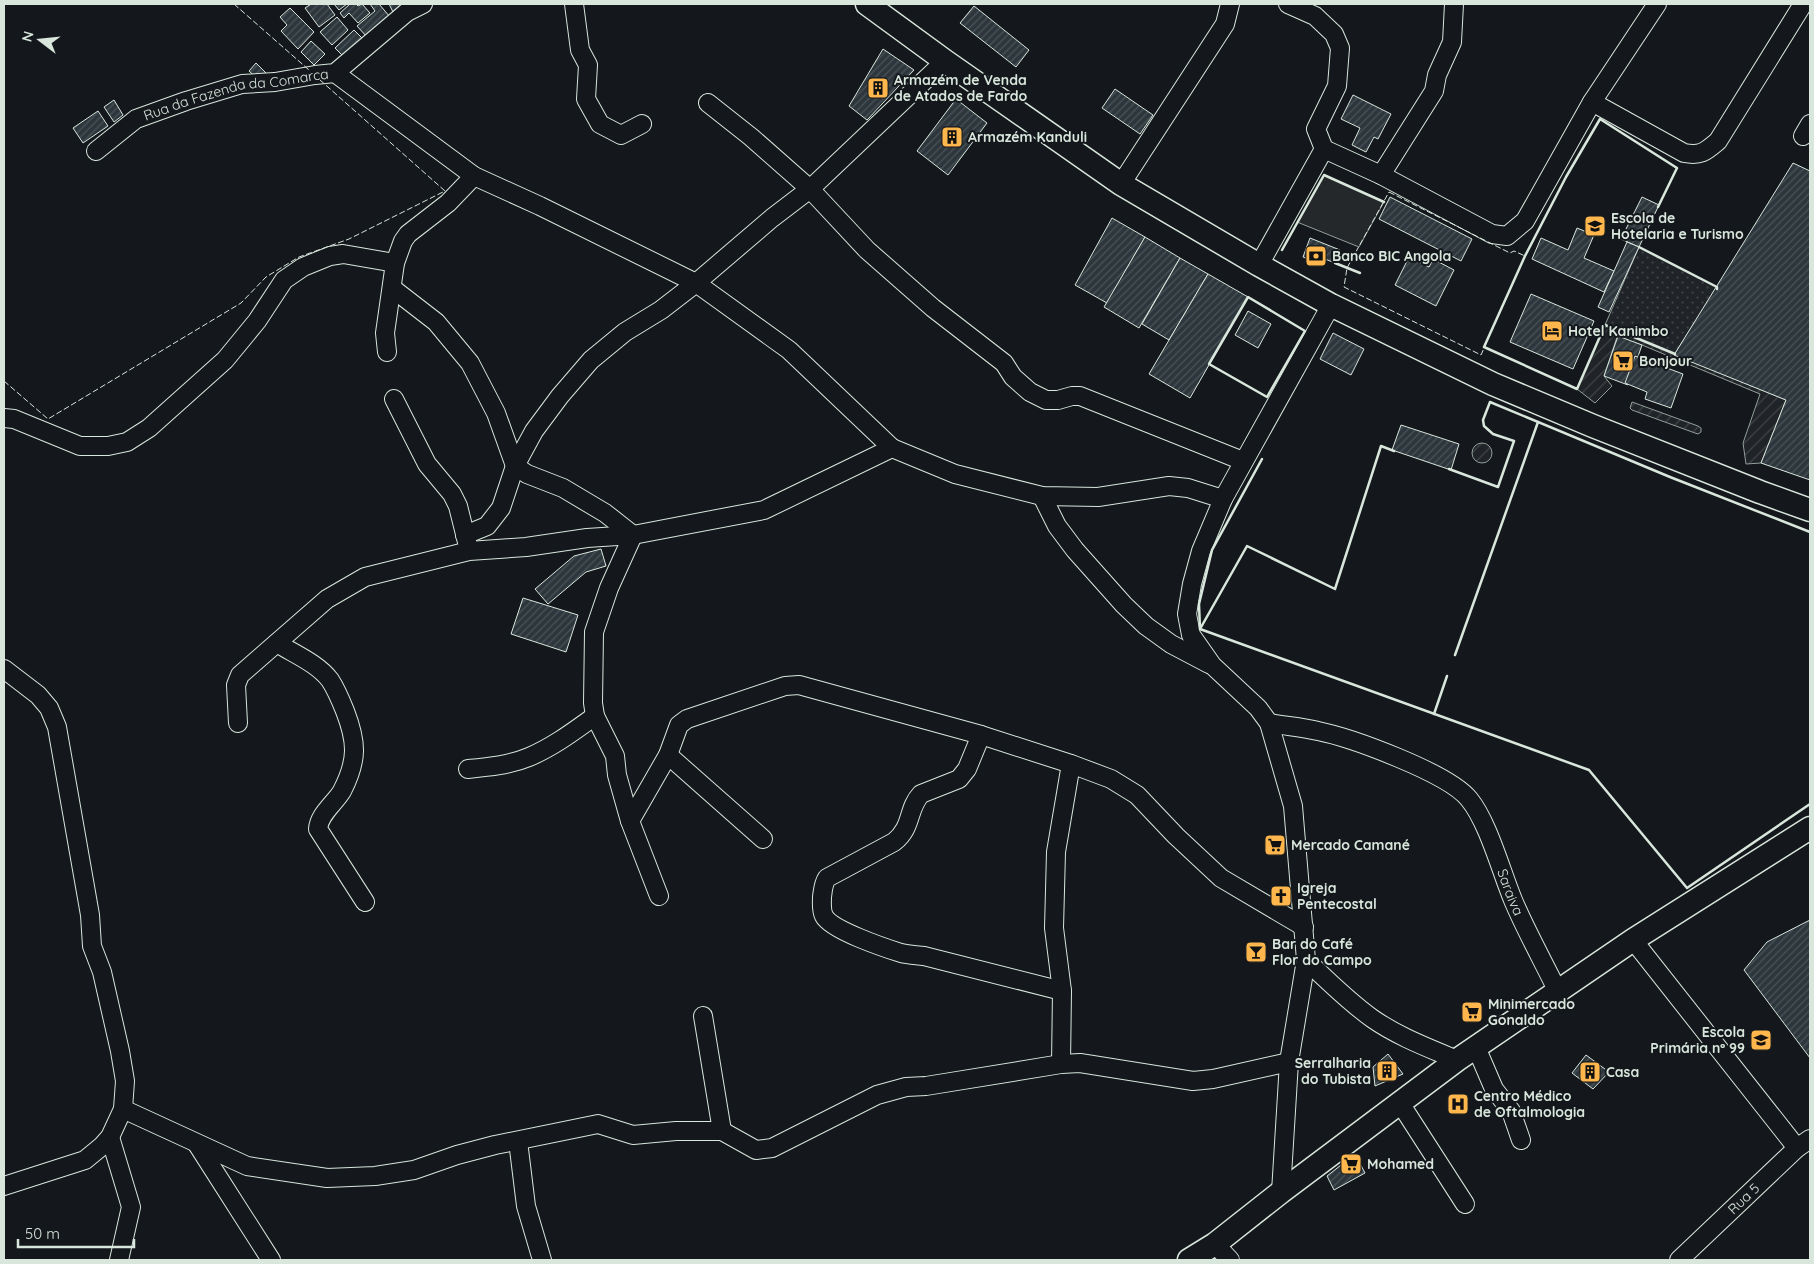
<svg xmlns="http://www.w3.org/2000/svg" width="1814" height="1264" viewBox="0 0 1814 1264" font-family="Quicksand,sans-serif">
<defs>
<pattern id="grass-dots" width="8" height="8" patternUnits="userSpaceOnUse" patternTransform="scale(1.25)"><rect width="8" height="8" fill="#202428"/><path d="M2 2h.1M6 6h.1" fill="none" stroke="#404447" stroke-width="1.8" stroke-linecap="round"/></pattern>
<pattern id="garden-furrows" width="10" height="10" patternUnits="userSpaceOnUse" patternTransform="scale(1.25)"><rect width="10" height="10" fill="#202428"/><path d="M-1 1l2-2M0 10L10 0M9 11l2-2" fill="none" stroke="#404447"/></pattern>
<pattern id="building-hatch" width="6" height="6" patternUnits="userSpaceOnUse" patternTransform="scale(1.25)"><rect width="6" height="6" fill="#2c363c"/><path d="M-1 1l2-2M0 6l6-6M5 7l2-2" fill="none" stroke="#4a5358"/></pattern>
</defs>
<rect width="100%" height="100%" fill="#14181c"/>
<path fill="url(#grass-dots)" stroke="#939e99" d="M1639 247 1717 287 1674 355 1605 325Z"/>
<g fill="url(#garden-furrows)" stroke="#939e99">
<path d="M1605 325 1786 400 1761 463 1746 464 1743 443 1760 394 1642 345 1617 337 1604 376 1612 386 1595 403 1577 389Z"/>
<path d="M1632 402 1698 426 1701 428V432L1698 434 1695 433 1632 410 1630 408Z"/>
<circle cx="1482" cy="453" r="10"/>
</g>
<path fill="#24282b" stroke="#939e99" d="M1324 175 1384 202 1359 247 1297 222Z"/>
<g fill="url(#building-hatch)" stroke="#d8e6dc">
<path d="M311 4H327L335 15 319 27 305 8Z"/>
<path d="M334 4H347L339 10Z"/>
<path d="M350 4H356L358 6 362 4 370 13 358 23 349 13 344 18 340 13Z"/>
<path d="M370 4H379L390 17 367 37 357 26 375 11Z"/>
<path d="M389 4H405L394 14Z"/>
<path d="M974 6 1029 50 1016 67 960 23Z"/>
<path d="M290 8 314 32 298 49 281 31 287 25 280 17Z"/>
<path d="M337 17 348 30 332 45 320 32Z"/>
<path d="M354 30 362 38 343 56 335 48Z"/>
<path d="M311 41 325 54 314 65 301 52Z"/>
<path d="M883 49 914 70 867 120 849 106Z"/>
<path d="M256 63 267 74 260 81 249 71Z"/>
<path d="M1115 89 1153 115 1140 134 1102 108Z"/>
<path d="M1353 95 1391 114 1378 139 1374 137 1366 152 1352 145 1360 128 1341 119Z"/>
<path d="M956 99 987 123 948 175 917 151Z"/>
<path d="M114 100 123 115 114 122 104 107Z"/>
<path d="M98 111 108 126 83 143 73 128Z"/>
<path d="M1793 163 1810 171V480L1761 463 1786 400 1674 355Z"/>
<path d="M1390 197 1472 239 1461 261 1379 219Z"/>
<path d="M1642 197 1659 205 1639 247 1621 239Z"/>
<path d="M1112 218 1145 237 1107 303 1075 285Z"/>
<path d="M1577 228 1594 235 1584 258 1614 271 1604 292 1532 259 1541 238 1568 250Z"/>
<path d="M1145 237 1180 258 1139 328 1104 307Z"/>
<path d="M1310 238 1340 250 1335 263 1325 259 1323 265 1303 257Z"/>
<path d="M1627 242 1639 247 1609 312 1598 307Z"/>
<path d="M1409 257 1429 267 1433 259 1454 270 1436 306 1395 285Z"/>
<path d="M1180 258 1208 274 1169 340 1142 324Z"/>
<path d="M1208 274 1248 297 1190 398 1149 374Z"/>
<path d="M1531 294 1594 321 1573 369 1510 342Z"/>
<path d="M1248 311 1271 324 1258 348 1235 335Z"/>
<path d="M1333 333 1364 349 1351 375 1320 359Z"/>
<path d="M1618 336 1642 345 1628 385 1604 376Z"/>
<path d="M1635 356 1683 374 1671 408 1645 399 1647 392 1625 383Z"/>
<path d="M1401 425 1459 444 1451 470 1392 450Z"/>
<path d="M601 549 606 566 586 572 548 604 535 589 574 556Z"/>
<path d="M523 598 578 615 566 652 511 634Z"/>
<path d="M1810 920V1058L1744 970 1767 942Z"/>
<path d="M1388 1054 1403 1074 1375 1086 1373 1067Z"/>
<path d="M1586 1055 1609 1072 1593 1089 1572 1073Z"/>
<path d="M1355 1154 1365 1173 1334 1190 1327 1176Z"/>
</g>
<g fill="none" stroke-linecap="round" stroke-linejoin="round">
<g stroke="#d8e6dc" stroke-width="20">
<g id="minor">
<path d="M574 4 580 50 588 65 586 99 600 124 621 135 642 124"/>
<path d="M335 73 474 176 540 206 696 283 789 350 892 448"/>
<path d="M1592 102 1684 153C1701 156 1705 152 1718 141L1803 4"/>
<path d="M708 103 751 137 810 189 867 250 933 308 1004 363 1013 377 1030 392 1046 400H1058L1072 396H1080L1243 461"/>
<path d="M1803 136 1810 124"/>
<path d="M1324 149 1381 175 1492 234 1507 236 1525 221 1592 102 1657 4"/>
<path id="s1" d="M96 151 136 119 186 101 242 84 275 82 315 75 335 73 407 12 423 4"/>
<path d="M1381 175 1434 91 1437 75 1452 42 1454 4"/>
<path d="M1121 184 1225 24 1230 4"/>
<path d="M1259 265 1324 149 1316 129 1337 86 1340 48 1334 34 1315 16 1288 4"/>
<path d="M392 288 436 322 470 363 496 413 515 466 527 474 563 488 605 513 633 535 609 588 594 632 593 703 595 716 615 756 617 775 630 821 659 896"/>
<path d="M387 352 385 333 395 263 403 241 408 234 448 203 474 176"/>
<path d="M394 399 427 464 452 494 458 506 468 546"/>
<path d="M4 418 14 419 80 446H108L127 442 149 428 225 360 257 321 284 280 303 267 330 256 343 254 395 263"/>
<path d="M1042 496 1057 526 1075 550 1124 605 1146 626 1171 644 1209 664"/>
<path d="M465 535 487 526 501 508 515 466 534 431 560 396 591 360 625 332 661 310 696 283 772 218 810 189 945 61"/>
<path d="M277 643C294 654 317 663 330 680 336 689 341 701 345 711 357 742 358 760 342 791 335 803 319 814 318 829L365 902"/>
<path d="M4 669 38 695 49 708 57 727 90 915 92 946 102 972 120 1051 125 1081 123 1109 110 1137 102 1146 85 1160 4 1186"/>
<path d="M238 723 236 685 240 675 327 599 365 577 469 551 526 547 587 538 633 535 764 510 892 448 955 474 1042 496 1098 497 1169 486 1188 488 1223 499"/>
<path id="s2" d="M1269 723C1285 726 1302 727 1318 731 1352 738 1448 773 1469 799 1488 822 1501 871 1513 900 1526 931 1543 961 1558 992"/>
<path d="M981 735 967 769 959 779 921 794C907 809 913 827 894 842L827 878C823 884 823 890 822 897 822 904 821 910 824 916 831 930 885 948 901 953 909 955 917 955 924 956L1062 991"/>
<path d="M668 755 763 839"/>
<path d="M468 769C489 767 510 765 529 757 553 747 574 731 595 716"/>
<path d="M630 821 668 755 679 725 687 719 785 686 799 685 981 735 1071 764 1111 779 1137 795 1176 836 1221 878 1304 927"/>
<path d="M1633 940 1797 1148"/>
<path d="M1306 960C1328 981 1349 1002 1373 1019 1399 1037 1429 1048 1457 1060"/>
<path d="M703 1016 722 1131"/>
<path d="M1476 1047 1494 1089 1511 1111 1521 1140"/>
<path d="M1061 1064 1062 991 1054 928 1056 852 1071 764"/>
<path d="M1400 1103 1465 1204"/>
<path d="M123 1109 247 1166 327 1178 375 1176 414 1170 457 1155 495 1145 598 1124 633 1135 676 1131H722L756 1150 772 1148 877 1095 906 1087 926 1086 1061 1064 1080 1063 1193 1081 1213 1079 1289 1062"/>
<path d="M110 1137 131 1207 119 1260"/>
<path d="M518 1141 526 1206 542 1260"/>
<path d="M197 1144 271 1260"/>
<path d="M1281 1192 1289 1062 1306 960 1293 806 1269 723 1258 708 1212 665 1191 635 1187 614 1192 584 1201 551 1223 499 1331 305"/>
<path d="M1215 1244 1230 1260"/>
<path id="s3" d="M1679 1260 1797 1148 1810 1139"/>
</g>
</g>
<g stroke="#d8e6dc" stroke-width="25">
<g id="major">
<path d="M867 4 945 61 1121 184 1259 265 1331 305 1493 384 1593 426 1760 492 1810 510"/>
<path d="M1189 1260 1215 1244 1281 1192 1457 1060 1633 940 1810 828"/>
</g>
</g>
<use href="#minor" stroke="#14181c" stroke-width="18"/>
<use href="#major" stroke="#14181c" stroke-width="22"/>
<g stroke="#d8e6dc" stroke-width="1" stroke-dasharray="6 2.5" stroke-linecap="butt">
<path d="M234 4 309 70"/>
<path d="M1389 192 1510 253 1514 251 1525 256 1481 355 1344 287 1347 268Z"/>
<path d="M4 381 48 419 241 303 266 277 299 257 349 239 445 191 320 80"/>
</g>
<g stroke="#d8e6dc" stroke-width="2.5">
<path d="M1658 207 1677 168 1600 119 1566 177 1525 256 1484 347 1577 389 1605 325 1675 354"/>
<path d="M1639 247 1717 287V289"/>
<path d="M1282 250 1324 175 1384 202"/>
<path d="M1335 263 1360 273"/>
<path d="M1248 297 1305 331 1267 397 1209 364Z"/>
<path d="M1394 451 1381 446 1335 589 1247 546 1200 629 1589 770 1687 888 1810 804"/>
<path d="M1449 469 1498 487 1514 441 1493 434 1484 426 1483 420 1490 402 1670 477 1810 532"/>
<path d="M1200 629 1199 604 1212 550 1262 459"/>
<path d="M1455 655 1538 422"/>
<path d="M1434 714 1447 676"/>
</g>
</g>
<defs>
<g id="building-square" transform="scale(1.125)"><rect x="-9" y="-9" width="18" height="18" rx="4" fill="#ffb74d" stroke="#14181c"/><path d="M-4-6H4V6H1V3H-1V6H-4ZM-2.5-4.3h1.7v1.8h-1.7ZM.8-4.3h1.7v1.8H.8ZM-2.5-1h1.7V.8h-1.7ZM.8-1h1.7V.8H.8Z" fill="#111"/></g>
<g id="school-square" transform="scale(1.125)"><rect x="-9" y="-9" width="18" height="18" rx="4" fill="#ffb74d" stroke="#14181c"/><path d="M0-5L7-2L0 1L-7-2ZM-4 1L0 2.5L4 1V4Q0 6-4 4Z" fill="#111"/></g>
<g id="bank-square" transform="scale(1.125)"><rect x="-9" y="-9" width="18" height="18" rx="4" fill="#ffb74d" stroke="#14181c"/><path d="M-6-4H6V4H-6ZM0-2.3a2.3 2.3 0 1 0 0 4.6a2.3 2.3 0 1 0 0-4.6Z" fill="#111"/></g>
<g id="hotel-square" transform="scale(1.125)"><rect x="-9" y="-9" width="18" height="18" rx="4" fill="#ffb74d" stroke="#14181c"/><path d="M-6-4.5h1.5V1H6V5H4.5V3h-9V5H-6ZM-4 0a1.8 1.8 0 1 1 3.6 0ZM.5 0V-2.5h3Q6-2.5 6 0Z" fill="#111"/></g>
<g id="supermarket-square" transform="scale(1.125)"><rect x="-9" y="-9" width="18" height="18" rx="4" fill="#ffb74d" stroke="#14181c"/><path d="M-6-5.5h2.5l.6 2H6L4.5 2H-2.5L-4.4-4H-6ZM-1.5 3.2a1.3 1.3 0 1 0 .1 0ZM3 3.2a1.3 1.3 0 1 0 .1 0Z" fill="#111"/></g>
<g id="church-square" transform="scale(1.125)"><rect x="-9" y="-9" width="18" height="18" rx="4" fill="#ffb74d" stroke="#14181c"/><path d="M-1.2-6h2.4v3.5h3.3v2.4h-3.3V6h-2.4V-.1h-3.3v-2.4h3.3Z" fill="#111"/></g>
<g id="bar-square" transform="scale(1.125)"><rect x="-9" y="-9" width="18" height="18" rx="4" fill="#ffb74d" stroke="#14181c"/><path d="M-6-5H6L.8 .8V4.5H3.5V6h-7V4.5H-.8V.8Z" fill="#111"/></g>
<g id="hospital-square" transform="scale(1.125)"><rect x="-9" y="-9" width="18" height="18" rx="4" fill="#ffb74d" stroke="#14181c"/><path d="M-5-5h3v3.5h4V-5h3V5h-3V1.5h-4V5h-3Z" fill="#111"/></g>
</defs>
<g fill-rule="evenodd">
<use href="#building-square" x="878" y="88"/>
<use href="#building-square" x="952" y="137"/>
<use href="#school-square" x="1595" y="226"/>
<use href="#bank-square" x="1316" y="256"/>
<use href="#hotel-square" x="1552" y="331"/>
<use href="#supermarket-square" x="1623" y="361"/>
<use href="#supermarket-square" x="1275" y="845"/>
<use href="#church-square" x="1281" y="896"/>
<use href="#bar-square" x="1256" y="952"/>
<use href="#supermarket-square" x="1472" y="1012"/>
<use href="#school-square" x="1761" y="1040"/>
<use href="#building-square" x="1387" y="1071"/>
<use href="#building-square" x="1590" y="1072"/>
<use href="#hospital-square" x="1458" y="1104"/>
<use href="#supermarket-square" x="1351" y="1164"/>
</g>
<g text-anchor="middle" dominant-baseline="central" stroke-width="4" stroke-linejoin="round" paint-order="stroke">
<g font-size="14" font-weight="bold" fill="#d8e6dc" stroke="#14181c" text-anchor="start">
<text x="894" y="80">Armazém de Venda<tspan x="894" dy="16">de Atados de Fardo</tspan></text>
<text x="968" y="137">Armazém Kanduli</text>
<text x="1611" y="218">Escola de<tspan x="1611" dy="16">Hotelaria e Turismo</tspan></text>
<text x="1332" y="256">Banco BIC Angola</text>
<text x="1568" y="331">Hotel Kanimbo</text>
<text x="1639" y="361">Bonjour</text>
<text x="1291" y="845">Mercado Camané</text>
<text x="1297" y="888">Igreja<tspan x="1297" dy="16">Pentecostal</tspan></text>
<text x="1272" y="944">Bar do Café<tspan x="1272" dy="16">Flor do Campo</tspan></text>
<text x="1488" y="1004">Minimercado<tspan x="1488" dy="16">Gonaldo</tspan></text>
<text x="1745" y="1032" text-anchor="end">Escola<tspan x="1745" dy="16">Primária nº 99</tspan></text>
<text x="1371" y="1063" text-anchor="end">Serralharia<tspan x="1371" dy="16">do Tubista</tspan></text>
<text x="1606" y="1072">Casa</text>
<text x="1474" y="1096">Centro Médico<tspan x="1474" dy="16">de Oftalmologia</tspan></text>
<text x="1367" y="1164">Mohamed</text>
</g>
<g font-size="14" fill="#d8e6dc" stroke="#14181c">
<text stroke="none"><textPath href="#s1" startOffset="155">Rua da Fazenda da Comarca</textPath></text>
<text stroke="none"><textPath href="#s2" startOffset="319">Saraiva</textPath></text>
<text stroke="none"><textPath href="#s3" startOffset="89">Rua 5</textPath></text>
</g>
</g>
<rect width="1814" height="1264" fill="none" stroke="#d8e6dc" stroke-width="10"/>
<g transform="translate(40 40) rotate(286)" stroke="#14181c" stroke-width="4" paint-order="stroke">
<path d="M0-4L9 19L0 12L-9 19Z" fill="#d8e6dc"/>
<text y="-8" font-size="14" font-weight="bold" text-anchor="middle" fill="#d8e6dc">N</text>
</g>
<path d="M18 1239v8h116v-8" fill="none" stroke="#d8e6dc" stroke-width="2.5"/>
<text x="25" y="1239" font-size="15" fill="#d8e6dc" stroke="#14181c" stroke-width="4" paint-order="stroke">50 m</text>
</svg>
